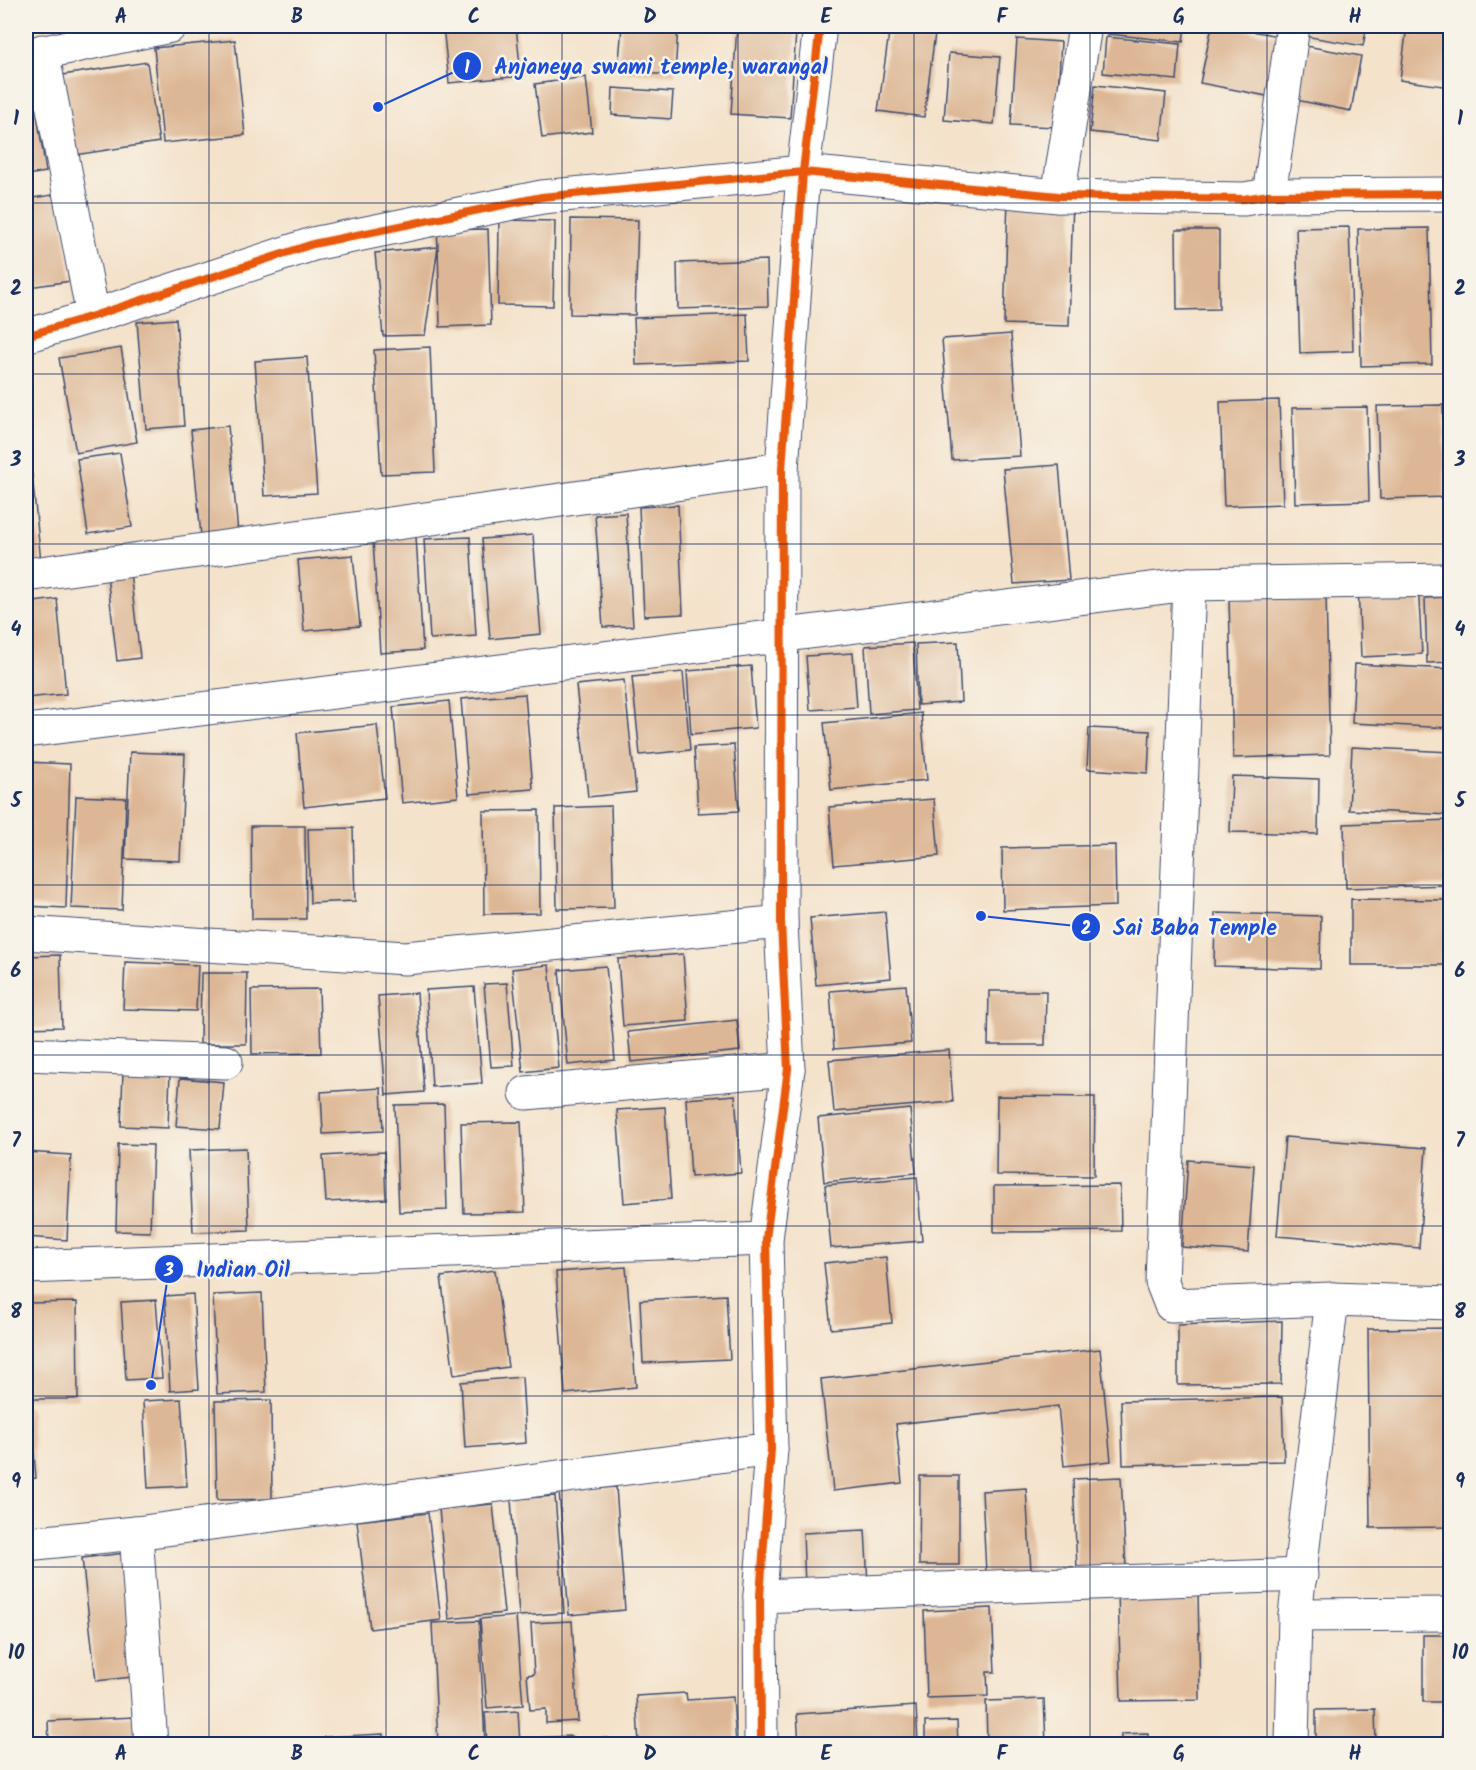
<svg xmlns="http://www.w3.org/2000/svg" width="1476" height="1770" viewBox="0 0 1476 1770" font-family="Kalam,sans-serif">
<rect width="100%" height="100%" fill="#f7f3e8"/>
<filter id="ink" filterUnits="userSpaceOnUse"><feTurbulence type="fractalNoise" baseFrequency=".0167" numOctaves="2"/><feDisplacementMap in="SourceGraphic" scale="12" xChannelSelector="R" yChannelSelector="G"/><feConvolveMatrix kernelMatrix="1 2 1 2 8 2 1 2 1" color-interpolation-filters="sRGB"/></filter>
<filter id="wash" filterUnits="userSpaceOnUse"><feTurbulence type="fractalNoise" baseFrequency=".008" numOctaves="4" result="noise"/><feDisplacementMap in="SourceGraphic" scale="24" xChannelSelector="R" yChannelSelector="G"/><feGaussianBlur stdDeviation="1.35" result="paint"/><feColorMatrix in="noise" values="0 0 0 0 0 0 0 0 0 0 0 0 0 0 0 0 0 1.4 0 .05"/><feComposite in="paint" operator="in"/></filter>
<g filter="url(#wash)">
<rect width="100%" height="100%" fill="#f4e2ca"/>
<g id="blocks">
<g fill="#ddb795">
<path d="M443 26H516L521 76 449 83Z"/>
<path d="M622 26H678L675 75 618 72Z"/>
<path d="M890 26H936L924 117 878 111Z"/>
<path d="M1109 26H1185L1183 42 1108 34Z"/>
<path d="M1212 26H1224L1284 37 1272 97 1200 83Z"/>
<path d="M1306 26H1367L1363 46 1304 36Z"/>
<path d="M1407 26H1450V87L1400 80Z"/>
<path d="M737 27 796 32 790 118 731 114Z"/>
<path d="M1106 37 1180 44 1177 80 1103 73Z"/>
<path d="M1017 39 1061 42 1056 127 1011 125Z"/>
<path d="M235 40 245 135 163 143 154 48Z"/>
<path d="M1301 45 1361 56 1351 111 1291 99Z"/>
<path d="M949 53 1000 57 994 124 944 120Z"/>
<path d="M147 62 159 142 75 155 63 75Z"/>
<path d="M586 77 592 132 542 138 535 84Z"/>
<path d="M1095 85 1166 93 1161 140 1090 132Z"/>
<path d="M613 88 673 92 671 119 612 115Z"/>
<path d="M33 89 46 172 26 175V90Z"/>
<path d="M59 194 71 281 29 287 26 266V199Z"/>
<path d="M1008 198 1073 200 1069 326 1004 324Z"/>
<path d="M571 219 638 220 635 315 570 314Z"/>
<path d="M499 220 555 221 553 306 498 305Z"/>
<path d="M1349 227 1353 351 1300 353 1296 228Z"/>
<path d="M1429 228 1432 364 1361 366 1358 229Z"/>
<path d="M488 229 491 325 440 327 438 247 425 335 383 336 375 253 438 247 437 230Z"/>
<path d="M1176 230H1219V309L1177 310Z"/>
<path d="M1445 258H1450V319H1449Z"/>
<path d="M767 260 768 306 678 309 677 263Z"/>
<path d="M747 314 749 361 636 365 634 318Z"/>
<path d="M176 319 184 426 146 429 137 322Z"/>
<path d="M1011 334 1020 456 952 460 942 339Z"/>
<path d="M430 347 435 472 381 474 374 350Z"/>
<path d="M121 348 137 442 76 453 59 358Z"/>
<path d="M307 357 317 493 264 496 255 361Z"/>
<path d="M1279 400 1283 504 1224 506 1220 402Z"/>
<path d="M1443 405 1445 497 1380 499 1377 406Z"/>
<path d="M1367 407 1369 501 1295 503 1292 408Z"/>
<path d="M228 426 238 533 201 536 191 430Z"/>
<path d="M120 453 132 527 88 534 77 459Z"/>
<path d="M1059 465 1069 580 1014 584 1003 469Z"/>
<path d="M26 474H32L41 562 26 564Z"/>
<path d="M678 505 683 614 644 616 639 507Z"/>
<path d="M626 513 633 626 603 627 595 515Z"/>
<path d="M533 535 541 634 490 639 482 539Z"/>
<path d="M416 537 423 650 380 653 373 540Z"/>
<path d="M470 537 476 636 430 639 424 539Z"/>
<path d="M353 555 360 626 304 631 298 560Z"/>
<path d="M130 572 140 658 117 661 107 575Z"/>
<path d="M1418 583 1422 654 1361 657 1358 585Z"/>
<path d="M1326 595 1330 755 1233 758 1229 598Z"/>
<path d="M1450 597V662L1427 663 1425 598Z"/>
<path d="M57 599 66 694 26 698V603Z"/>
<path d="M958 642 961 702 918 705 916 644Z"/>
<path d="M913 643 917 710 869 714 865 646Z"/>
<path d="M853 653 857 707 810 710 806 656Z"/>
<path d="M1355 664 1450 669V728L1352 723Z"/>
<path d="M751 666 756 728 691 734 687 671Z"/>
<path d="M683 672 690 750 640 755 632 677Z"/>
<path d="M624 680 636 792 588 797 576 685Z"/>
<path d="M525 694 533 789 469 794 461 699Z"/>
<path d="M449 701 458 797 402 803 393 707Z"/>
<path d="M921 713 927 780 831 790 824 723Z"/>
<path d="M377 725 385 798 304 807 297 733Z"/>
<path d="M1089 728 1150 731 1148 773 1087 769Z"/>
<path d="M734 745 739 811 698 813 694 747Z"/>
<path d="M1352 747 1450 752V815L1349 810Z"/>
<path d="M130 752 185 754 180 861 125 859Z"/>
<path d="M26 762 70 764 66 908 26 906Z"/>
<path d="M1232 776 1319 779 1318 834 1230 832Z"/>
<path d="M76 796 126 798 122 910 71 908Z"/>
<path d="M934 799 939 856 834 865 829 807Z"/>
<path d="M611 806 614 908 557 909 555 808Z"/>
<path d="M539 810 540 913 484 914 483 811Z"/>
<path d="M1450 820V885L1346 888 1344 824Z"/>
<path d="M251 826H305L306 919H252Z"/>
<path d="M353 828 355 901 310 903 308 829Z"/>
<path d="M1115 845 1116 906 1003 910 1002 848Z"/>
<path d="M1351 899 1450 900V965H1351Z"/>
<path d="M885 912 891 978 816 985 810 918Z"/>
<path d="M1215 913 1321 916 1320 969 1214 966Z"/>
<path d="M683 954 688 1021 623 1026 618 959Z"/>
<path d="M60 955 62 1027 26 1028V956Z"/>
<path d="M125 962 198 965 196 1011 123 1009Z"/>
<path d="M549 965 559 1068 523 1072 512 969Z"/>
<path d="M606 966 615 1060 568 1065 559 970Z"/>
<path d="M201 973H247L246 1044H200Z"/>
<path d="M507 983 514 1066 491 1067 484 984Z"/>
<path d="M906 985 911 1043 834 1049 830 991Z"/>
<path d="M474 987 482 1083 432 1087 426 990Z"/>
<path d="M319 989 321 1053 252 1054 251 990Z"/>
<path d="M989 991H1046L1045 1045H988Z"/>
<path d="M417 993 424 1092 386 1095 378 996Z"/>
<path d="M737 1020 740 1051 631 1062 628 1032Z"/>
<path d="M949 1050 953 1102 834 1112 829 1060Z"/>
<rect x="26" y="1060" width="2" height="58"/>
<path d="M123 1072 170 1073 168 1128 121 1126Z"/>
<path d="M180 1078 224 1082 220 1129 176 1126Z"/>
<path d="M381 1088 383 1131 323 1134 321 1092Z"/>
<path d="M735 1095 741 1173 691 1177 686 1099Z"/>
<path d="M997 1096 1095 1097 1094 1176 996 1175Z"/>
<path d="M444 1104 447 1210 399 1212 395 1105Z"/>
<path d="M665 1107 671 1199 624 1203 617 1110Z"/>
<path d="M910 1109 916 1173 824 1182 818 1118Z"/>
<path d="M521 1122 525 1212 464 1213 461 1123Z"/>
<path d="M1285 1137 1426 1148 1419 1248 1277 1236Z"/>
<path d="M118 1144 153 1145 150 1232 116 1231Z"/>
<path d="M246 1148 249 1230 193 1232 189 1150Z"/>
<path d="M26 1152 71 1155 67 1240 26 1237Z"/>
<path d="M384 1152 386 1199 326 1202 323 1156Z"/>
<path d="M1188 1160 1254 1165 1248 1252 1182 1247Z"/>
<path d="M917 1177 922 1241 831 1248 825 1185Z"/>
<path d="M1120 1185 1121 1231 994 1232V1186Z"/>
<path d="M886 1257 892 1323 831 1329 824 1263Z"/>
<path d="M626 1267 636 1387 565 1394 556 1272Z"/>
<path d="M495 1270 508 1367 454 1375 441 1277Z"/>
<path d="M262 1293 266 1392 217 1394 213 1295Z"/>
<path d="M193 1294 199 1389 170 1391 165 1296Z"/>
<path d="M726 1295 730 1359 643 1363 640 1300Z"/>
<path d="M156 1300 162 1378 126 1380 121 1302Z"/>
<path d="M77 1302 78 1399H26V1303Z"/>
<path d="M1282 1321 1281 1384 1178 1385V1325Z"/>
<path d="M1450 1328V1527L1370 1528 1368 1329Z"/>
<path d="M1100 1349 1111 1461 1064 1466 1058 1406 896 1424 902 1483 833 1491 821 1379Z"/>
<path d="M522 1377 526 1443 465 1448 461 1382Z"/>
<path d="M1282 1397 1284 1461 1123 1465 1121 1401Z"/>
<path d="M181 1399 187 1486 148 1488 143 1401Z"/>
<path d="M271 1400 272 1499 217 1500 215 1401Z"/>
<path d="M26 1407H30L36 1478 26 1479Z"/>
<path d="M920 1476H959V1565H919Z"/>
<path d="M1121 1477 1126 1567 1077 1569 1073 1479Z"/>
<path d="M616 1487 625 1610 569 1615 559 1491Z"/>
<path d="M1026 1488 1031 1571 986 1573 982 1491Z"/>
<path d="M555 1496 564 1613 519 1616 511 1499Z"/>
<path d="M493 1504 504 1613 449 1619 439 1509Z"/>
<path d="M428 1513 441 1620 370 1629 357 1521Z"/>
<path d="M865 1530 868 1583 805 1586 803 1533Z"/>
<path d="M126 1553 141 1676 96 1681 82 1558Z"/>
<path d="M1198 1589 1200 1700 1121 1701 1118 1591Z"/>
<path d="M992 1608 995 1672H987L988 1696 927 1698 924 1611Z"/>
<path d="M516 1616 523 1705 487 1708 480 1619Z"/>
<path d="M479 1621 485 1744H438L432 1623Z"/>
<path d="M572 1621 578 1721 546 1723V1709L530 1710 527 1675 534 1674 531 1623Z"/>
<rect x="1423" y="1635" width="27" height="67"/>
<path d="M686 1693 687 1700 733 1697 736 1744H639L636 1696Z"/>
<path d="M1044 1699 1046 1744H987L986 1701Z"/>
<path d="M916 1706 918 1744H799L797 1714Z"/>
<path d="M1375 1709 1376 1744H1316V1710Z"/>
<path d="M518 1711 520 1744H487L485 1713Z"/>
<path d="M1450 1715V1744H1443L1442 1716Z"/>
<path d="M135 1717 138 1744H49L48 1721Z"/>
<path d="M957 1721 958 1744H925V1722Z"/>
<path d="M1148 1733V1744H1121V1734Z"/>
<path d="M383 1734V1744H326L325 1737Z"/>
<path d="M571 1736 572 1744H534V1738Z"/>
<path d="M608 1738V1744H581L580 1740Z"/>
</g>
</g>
</g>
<g filter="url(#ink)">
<use href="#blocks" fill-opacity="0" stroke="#3c4a6e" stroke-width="1.5"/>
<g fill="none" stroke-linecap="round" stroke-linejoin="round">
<g stroke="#3c4a6e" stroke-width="35">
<g id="minor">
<path d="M42 51 93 316"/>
<path d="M26 56 170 26"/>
<path d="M1269 195 1293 26"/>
<path d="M1058 196 1085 26"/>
<path d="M26 336 93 316 313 244 542 197 803 172 1058 196 1244 199 1269 195 1450 194"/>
<path d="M26 575 782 469"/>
<path d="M1189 584 1162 1282 1171 1305 1332 1299 1450 1303"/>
<path d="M26 731 1189 584 1450 580"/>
<path d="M26 933 405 958 781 922"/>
<path d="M26 1054 226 1062"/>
<path d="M526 1093 788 1069"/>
<path d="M26 1267 766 1239"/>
<path d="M136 1533 151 1744"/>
<path d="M26 1544 136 1533 771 1449"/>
<path d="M760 1596 1301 1575"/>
<path d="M1295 1615 1450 1614"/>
<path d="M761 1744 760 1596 771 1449 766 1239 788 1069 781 922 782 469 803 172 820 26"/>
<path d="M1292 1744 1295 1615 1332 1299"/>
</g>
</g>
<use href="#minor" stroke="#fff" stroke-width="33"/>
<g stroke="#f7f3e8" stroke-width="11">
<g id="cycleway">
<path d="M26 336 93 316 313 244 542 197 803 172 1058 196 1244 199 1269 195 1450 194"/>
<path d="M761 1744 760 1596 771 1449 766 1239 788 1069 781 922 782 469 803 172 820 26"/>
</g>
</g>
<use href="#cycleway" stroke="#e8590c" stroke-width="8"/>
</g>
</g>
<path fill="none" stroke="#1b2f5e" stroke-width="1.5" stroke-opacity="0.55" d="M209 26V1744M386 26V1744M562 26V1744M738 26V1744M914 26V1744M1090 26V1744M1267 26V1744M26 203H1450M26 374H1450M26 544H1450M26 715H1450M26 885H1450M26 1055H1450M26 1226H1450M26 1396H1450M26 1567H1450"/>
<path fill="none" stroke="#1d4ed8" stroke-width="2" d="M378 107L467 66M981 916L1086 927M151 1385L169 1269"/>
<g fill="#1d4ed8" stroke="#f7f3e8" stroke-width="2">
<circle cx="378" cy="107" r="6"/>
<circle cx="981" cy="916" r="6"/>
<circle cx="151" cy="1385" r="6"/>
<circle cx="467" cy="66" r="15"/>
<circle cx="1086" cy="927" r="15"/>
<circle cx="169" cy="1269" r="15"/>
</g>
<g font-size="18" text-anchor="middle" font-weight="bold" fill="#fff">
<text x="467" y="73">1</text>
<text x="1086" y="934">2</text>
<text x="169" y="1276">3</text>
</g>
<g font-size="22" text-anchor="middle" font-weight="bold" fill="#1d4ed8" stroke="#f7f3e8" stroke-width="5" stroke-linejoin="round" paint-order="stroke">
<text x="661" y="74">Anjaneya swami temple, warangal</text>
<text x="1195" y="935">Sai Baba Temple</text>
<text x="243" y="1277">Indian Oil</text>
</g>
<rect width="1476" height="1770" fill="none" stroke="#f7f3e8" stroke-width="66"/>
<rect x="33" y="33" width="1410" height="1704" fill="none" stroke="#1b2f5e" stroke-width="2"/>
<g font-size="20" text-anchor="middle" font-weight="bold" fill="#1b2f5e">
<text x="121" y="23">A</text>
<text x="297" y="23">B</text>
<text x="474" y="23">C</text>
<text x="650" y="23">D</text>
<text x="826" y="23">E</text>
<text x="1002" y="23">F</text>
<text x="1179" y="23">G</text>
<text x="1355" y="23">H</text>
<text x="16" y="125">1</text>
<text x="1460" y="125">1</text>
<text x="16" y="295">2</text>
<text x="1460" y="295">2</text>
<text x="16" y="466">3</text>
<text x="1460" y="466">3</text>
<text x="16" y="636">4</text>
<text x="1460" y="636">4</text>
<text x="16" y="807">5</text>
<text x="1460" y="807">5</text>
<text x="16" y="977">6</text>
<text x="1460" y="977">6</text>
<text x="16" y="1147">7</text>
<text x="1460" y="1147">7</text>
<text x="16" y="1318">8</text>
<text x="1460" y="1318">8</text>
<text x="16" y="1488">9</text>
<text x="1460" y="1488">9</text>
<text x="16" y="1659">10</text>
<text x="1460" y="1659">10</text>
<text x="121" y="1760">A</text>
<text x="297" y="1760">B</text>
<text x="474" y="1760">C</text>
<text x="650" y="1760">D</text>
<text x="826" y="1760">E</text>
<text x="1002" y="1760">F</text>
<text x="1179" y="1760">G</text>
<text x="1355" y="1760">H</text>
</g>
</svg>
